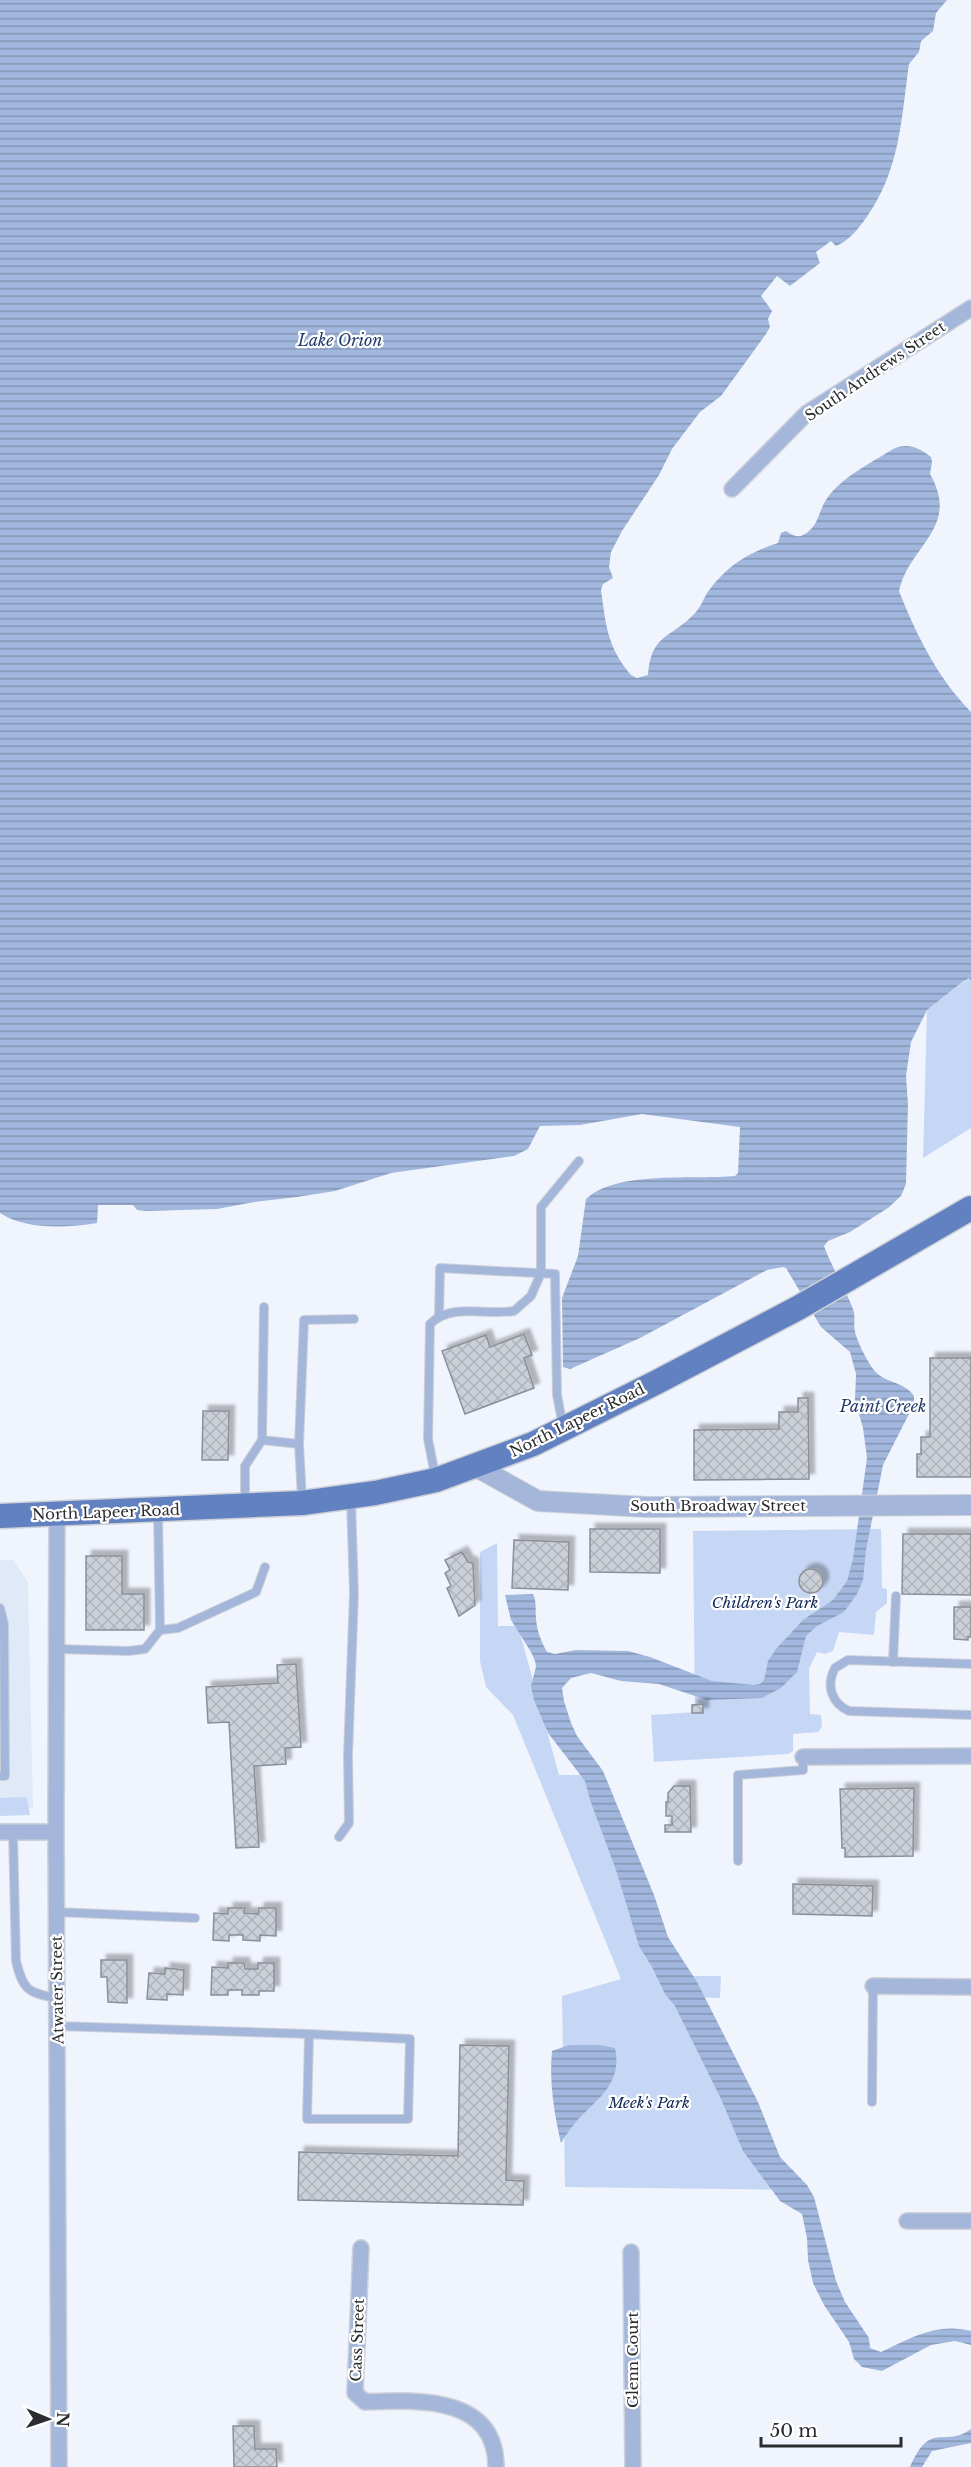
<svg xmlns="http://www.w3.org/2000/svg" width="971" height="2467" viewBox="0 0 971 2467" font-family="'Libre Baskerville',serif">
<defs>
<pattern id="water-rules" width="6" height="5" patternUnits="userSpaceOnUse" patternTransform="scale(1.5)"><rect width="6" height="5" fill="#a2b7de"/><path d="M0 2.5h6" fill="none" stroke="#8495b4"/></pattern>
<pattern id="building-cross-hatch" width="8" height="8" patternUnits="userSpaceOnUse" patternTransform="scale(1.5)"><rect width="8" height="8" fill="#cbd0d8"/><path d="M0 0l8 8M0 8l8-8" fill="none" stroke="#aeb3ba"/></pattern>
<filter id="shadow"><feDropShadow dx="5.5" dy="-5.5" stdDeviation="1.5" flood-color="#0004"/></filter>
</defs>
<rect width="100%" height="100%" fill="#f0f4fd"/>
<path fill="#e0e9f8" d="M0 1560H14L28 1583 33 1808H0Z"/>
<g fill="#c6d7f6">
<path d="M969 978 971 981V1128L923 1158 927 1010Z"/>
<path d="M881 1529 882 1588 887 1589V1603L876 1612 874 1635 839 1632 833 1651 825 1654 817 1652 809 1669 810 1714 821 1715 822 1727 818 1732 793 1734V1751L788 1754 654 1762 651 1715 695 1712 693 1531Z"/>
<path d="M497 1543 498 1626H518L559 1775H595L668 1976H721L720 1998 693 1997 757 2138 803 2190 565 2187 562 1996 621 1979 513 1715 486 1687 480 1661V1552Z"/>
<path d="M27 1797 30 1815 0 1816V1798Z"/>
</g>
<g fill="url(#water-rules)">
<path d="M0 0H947L936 13 933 31 921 41 919 52 909 64C901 121 900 170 866 218 858 229 849 241 836 246L831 241 816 252 820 263 790 286 777 276 761 296 772 311 768 319 770 327 766 334 721 396 700 412 672 449 659 475 622 531 611 552 609 567 613 578 603 584 601 590C606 625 607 647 631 675L637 678 648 675C651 633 671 639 695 613 702 606 704 596 710 589 728 565 750 552 778 543L781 533 786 531C792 535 797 538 803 535 819 527 818 512 826 500 841 477 870 464 893 449 907 442 920 448 931 457L932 462 930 474C961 528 909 545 899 591 917 636 937 677 971 712V981L969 978 964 981 927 1010 911 1042 906 1076 908 1104 906 1184 901 1196 888 1208 850 1232 828 1241 824 1246C832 1268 845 1288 853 1309 856 1318 853 1324 855 1332 858 1343 866 1359 873 1369 884 1384 903 1380 914 1396V1404L883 1465 866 1550 863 1580 857 1594 844 1612 817 1626 806 1636 797 1672 781 1688 762 1698 707 1700 659 1684 621 1681 591 1673 571 1678 562 1688 564 1701 571 1723 577 1736 603 1771 654 1895 668 1937 697 1982 758 2102 780 2157 807 2185 814 2197 836 2281 845 2302 869 2338 870 2348 881 2352C910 2338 938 2322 971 2331V2345L955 2341 931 2345 882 2371 862 2367 854 2359 849 2342 824 2305 813 2283 808 2260 807 2238 802 2214 780 2201 743 2151 721 2099 675 2006 665 1994 652 1967 639 1946 616 1870 590 1800 585 1781 548 1733 534 1700 531 1686 536 1667 535 1661 531 1652 511 1620 505 1595 533 1594C537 1602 535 1610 536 1619 537 1631 541 1641 547 1652L555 1654 576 1650 628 1651 650 1657 712 1681 754 1685 760 1684 764 1680 768 1661 776 1649 803 1620 833 1600 847 1581 853 1559 867 1458 863 1428 855 1400 856 1374 850 1352 821 1327 786 1268 783 1267 767 1270 640 1338 570 1369 563 1367 562 1298 578 1256 586 1199C617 1170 695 1180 735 1176L738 1173 740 1127 642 1114 580 1125 540 1126 528 1149 514 1156 391 1173 335 1191 297 1197 254 1202 217 1209 146 1211 137 1210 133 1205H98L97 1223C66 1228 26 1230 0 1213Z"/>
<path d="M569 2045H600L615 2048C623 2085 596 2099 575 2123 570 2129 565 2136 561 2143 554 2113 549 2081 552 2051Z"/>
<path d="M971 2429V2443L932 2451 922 2467H910C931 2419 943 2449 971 2429Z"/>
</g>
<g fill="url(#building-cross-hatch)" stroke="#8b8f97" stroke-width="1.5" filter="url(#shadow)">
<path d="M524 1334 532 1355 524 1358 534 1388 465 1414 442 1351 486 1335 490 1347Z"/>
<path d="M930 1358H971V1477H917V1454H921V1437H930Z"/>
<path d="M798 1398H808L809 1479 694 1480V1430L779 1429V1412H798Z"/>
<path d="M203 1411H229L228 1460H202Z"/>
<path d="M590 1529H660V1573L590 1572Z"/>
<path d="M903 1534H971V1595L902 1594Z"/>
<path d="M514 1540 569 1542 568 1590 512 1588Z"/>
<path d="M462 1552 468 1562 473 1563 475 1605 459 1616 447 1588 451 1586 445 1573 450 1570 445 1560Z"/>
<path d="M86 1556H122V1594H144V1630H86Z"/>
<circle cx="811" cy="1581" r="12"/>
<path d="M954 1607H971V1637H968V1640L954 1639Z"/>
<path d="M296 1664 301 1747 285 1748 286 1764 254 1766 259 1847 236 1848 229 1722 208 1723 206 1687 278 1683 277 1665Z"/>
<path d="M703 1704V1713H692V1705Z"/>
<path d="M674 1786H690L691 1832H665V1825H672V1816H666V1802H668V1793Z"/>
<path d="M914 1788 913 1856 845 1857V1848H842L840 1789Z"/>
<path d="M793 1884 873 1886 872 1916 793 1914Z"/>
<path d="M228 1908H245L244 1913 258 1914 259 1908H276V1936L260 1935V1941L243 1940V1935H229V1941L213 1940 214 1913 228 1914Z"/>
<path d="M101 1960H127V2003L108 2002 107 1977H101Z"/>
<path d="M228 1963H244L245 1969H258V1963H274V1991H259V1995H242V1990H228V1995H211L212 1967 228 1968Z"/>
<path d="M165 1968 184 1970 183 1995 167 1994V2000L147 1999 149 1973 165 1974Z"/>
<path d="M460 2045 509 2046 506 2180 524 2181 523 2205 298 2200 299 2152 458 2156Z"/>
<path d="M233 2426H254L255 2449H276L277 2467H234Z"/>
</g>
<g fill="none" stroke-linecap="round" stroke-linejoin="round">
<g stroke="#cdd0d8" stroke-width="10">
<g id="service">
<path d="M439 1316 440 1268 555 1274 557 1395 563 1426"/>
<path d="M262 1440 299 1444"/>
<path d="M435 1475 428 1439 430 1324C453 1302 486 1316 514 1311L531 1296 541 1273V1207L579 1161"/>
<path d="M302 1499 299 1444 304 1320 354 1319"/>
<path d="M245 1502V1466L262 1440 264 1307"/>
<path d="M0 1608 4 1624 5 1776H0"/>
<path d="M160 1630 178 1628 256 1592 265 1567"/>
<path d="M57 1649 128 1651 145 1649 160 1630 158 1513"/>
<path d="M893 1662 896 1596"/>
<path d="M971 1664 848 1660 835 1668C826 1685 831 1703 849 1711L971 1715"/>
<path d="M13 1832 16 1961C23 1990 28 1993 57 1998"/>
<path d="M339 1837 349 1823 348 1755 354 1593 351 1501"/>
<path d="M738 1861V1775L803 1770V1757"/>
<path d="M56 1912 195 1918"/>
<path d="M57 2026 309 2034 307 2119H408L410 2039 309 2034"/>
<path d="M872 2102 873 1986"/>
</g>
</g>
<g stroke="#cdd0d8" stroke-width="18">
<g id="minor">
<path d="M732 489 807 413 971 308"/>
<path d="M57 1514 56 1832 59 2467"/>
<path d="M803 1757 971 1756"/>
<path d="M0 1832H56"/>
<path d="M873 1986 971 1987"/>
<path d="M907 2221H971"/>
<path d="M361 2248 355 2393 365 2402C417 2400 496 2395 496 2467"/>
<path d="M631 2252 633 2467"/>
</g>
</g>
<g stroke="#cdd0d8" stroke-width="22">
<path id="tertiary" d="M475 1466 538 1501 647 1507 971 1505"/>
</g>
<g stroke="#cdd0d8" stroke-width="27">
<path id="primary" d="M0 1516 302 1503 375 1493 436 1480 533 1444 657 1382 798 1308 971 1208"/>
</g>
<use href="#service" stroke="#a4b7da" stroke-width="8"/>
<use href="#minor" stroke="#a4b7da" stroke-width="15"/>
<use href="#tertiary" stroke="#a4b7da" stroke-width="20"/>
<use href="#primary" stroke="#6281c0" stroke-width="24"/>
</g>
<g text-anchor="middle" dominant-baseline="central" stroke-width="4.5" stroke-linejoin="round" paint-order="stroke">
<g font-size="15" fill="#2b2c2f" stroke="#fff">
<text transform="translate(875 371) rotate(-34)">South Andrews Street</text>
<text transform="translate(577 1420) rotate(-26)">North Lapeer Road</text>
<text x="718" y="1505">South Broadway Street</text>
<text transform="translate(106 1512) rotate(-2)">North Lapeer Road</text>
<text transform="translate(57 1990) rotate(-91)">Atwater Street</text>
<text transform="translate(357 2340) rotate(-88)">Cass Street</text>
<text transform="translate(632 2360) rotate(-90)">Glenn Court</text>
</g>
<g font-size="15" font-style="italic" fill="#122858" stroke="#fff">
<text x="765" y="1602">Children's Park</text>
<text x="649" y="2102">Meek's Park</text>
</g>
<g font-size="16" font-style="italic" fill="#243c6d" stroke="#fff">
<text x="340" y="340">Lake Orion</text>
<text x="883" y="1406">Paint Creek</text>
</g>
</g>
<g transform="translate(48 2419) rotate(92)" stroke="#ffffff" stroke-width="4.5" paint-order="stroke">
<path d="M0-4.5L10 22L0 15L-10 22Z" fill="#2b2c2f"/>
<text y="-9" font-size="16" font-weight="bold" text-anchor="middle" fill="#2b2c2f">N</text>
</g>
<path d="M761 2437v9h140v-9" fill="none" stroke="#2b2c2f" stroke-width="3"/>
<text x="770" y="2437" font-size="18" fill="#2b2c2f" stroke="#ffffff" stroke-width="4.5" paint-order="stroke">50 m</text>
</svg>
